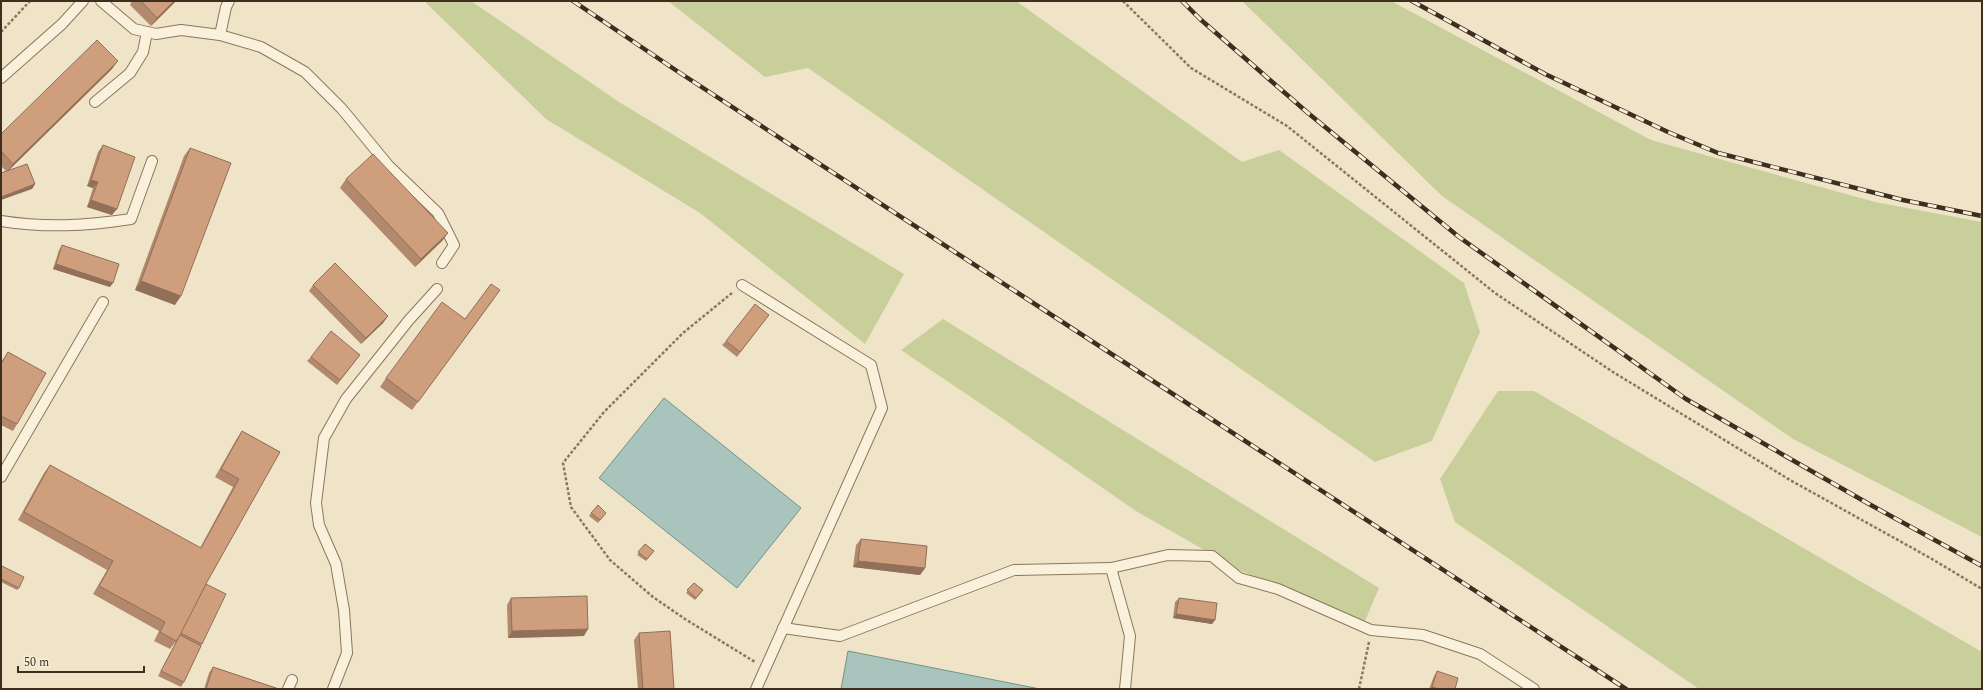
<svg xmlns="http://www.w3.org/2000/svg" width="1983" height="690" viewBox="0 0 1983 690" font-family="Spectral,serif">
<rect width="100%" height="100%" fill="#f0e4c8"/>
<g fill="#c9cf9b">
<path d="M424 1H471L619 102 904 274 865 344 700 213 546 119Z"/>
<path d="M668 1H1016L1242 162 1279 150 1464 283 1480 332 1432 441 1375 462 808 68 765 77Z"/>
<path d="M1242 1H1391L1651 140 1875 202 1982 222V537L1793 439 1442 196Z"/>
<path d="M943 319 1379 588 1365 621 1241 571 1136 511 993 412 901 350Z"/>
<path d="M1498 391H1534L1982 652V689H1699L1455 522 1440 479Z"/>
</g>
<g fill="#a9c4bc" stroke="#6f938a">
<path d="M664 398 801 508 737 588 599 478Z"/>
<path d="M848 651 1040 689H841Z"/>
</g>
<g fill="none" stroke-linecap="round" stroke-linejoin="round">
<g stroke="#8d765c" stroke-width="12">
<g id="service">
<path d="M101 1 134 29 156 34 181 30 220 35 261 47 305 72 342 109 388 165 438 213 454 245 442 263"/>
<path d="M220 35 226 7 229 1"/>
<path d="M1 78 62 24 83 1"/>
<path d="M95 102 130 73 143 52 147 32"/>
<path d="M1 221C46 228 85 226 131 219L152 161"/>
<path d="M742 285 871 365 882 408 756 689"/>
<path d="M1 477 103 302"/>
<path d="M1111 568 1168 555 1212 556 1239 578 1278 589 1371 630 1423 635 1480 654 1534 689"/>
<path d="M783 628 840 636 1014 570 1111 568 1130 636 1125 689"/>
<path d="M288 689 292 680"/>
<path d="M333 689 347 653 344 610 336 564 319 525 316 503 324 438 346 399 409 320 437 289"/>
</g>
</g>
<g stroke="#8d765c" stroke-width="2.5" stroke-dasharray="3 2" stroke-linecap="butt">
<path d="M1123 1 1191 68 1287 126 1495 293 1613 372 1790 480 1932 559 1982 589"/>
<path d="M1 32 30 1"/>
<path d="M732 293 683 333 604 412 563 463 571 507 610 560 653 597 685 619 755 662"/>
<path d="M1359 689 1369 642"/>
</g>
<use href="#service" stroke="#faf1dc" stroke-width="10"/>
<g stroke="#3d2e20" stroke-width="4.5">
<g id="rail">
<path d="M573 1 677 71 1626 689"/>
<path d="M1182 1 1200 19 1308 113 1459 237 1686 399 1869 504 1982 566"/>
<path d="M1412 1 1545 74 1668 132 1718 153 1903 200 1982 216"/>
</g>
</g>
<use href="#rail" stroke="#f7eed8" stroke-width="3" stroke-dasharray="9" stroke-linecap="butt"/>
</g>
<g fill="#b2896c">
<path d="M132 1H176L151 26 130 5Z"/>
<path d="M112 69 9 170 35 184 32 189 6 171 1 166V134Z"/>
<path d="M103 145 112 215 87 207 93 188 87 186 98 152Z"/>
<path d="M190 148 175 305 135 290 184 156Z"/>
<path d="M346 179 448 233 442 241 415 267 340 188Z"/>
<path d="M62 245 110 287 53 269 59 250Z"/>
<path d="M313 285 388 316 383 323 361 344 309 291Z"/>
<path d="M494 299 412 410 380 387 386 378 465 319Z"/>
<path d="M769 315 737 357 722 345 726 341Z"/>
<path d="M8 352 17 424 13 431 1 425V362Z"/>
<path d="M360 355 337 385 307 361 311 357Z"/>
<path d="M242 431 280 452 206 584 202 644 184 682 181 687 158 676 177 640 170 649 154 641 159 631 93 594 107 570 18 520 44 473 50 465 200 548 233 487 215 477 236 440Z"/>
<path d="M591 513H606L598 523 589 516Z"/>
<path d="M861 539 925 568 920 575 853 567 856 545Z"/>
<path d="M645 544 654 551 646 561 637 555Z"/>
<path d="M1 567 19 588 17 590 1 582Z"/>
<path d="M694 583 703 590 695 600 686 593Z"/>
<path d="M511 598 584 636 508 638 507 605Z"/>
<path d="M1179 598 1215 620 1212 624 1173 618 1175 602Z"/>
<path d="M639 633 674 689H638L634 640Z"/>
<path d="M213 667 279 689H204L209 673Z"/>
<path d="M1437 671 1455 689H1429L1434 676Z"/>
</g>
<g fill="#916f58">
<path d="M174 1H176L151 26 157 18Z"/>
<path d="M118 61 112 69 7 172 13 164Z"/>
<path d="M91 180 98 182 93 188 87 186Z"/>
<path d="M35 184 32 189 1 200V197Z"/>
<path d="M91 200 117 209 112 215 87 207Z"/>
<path d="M448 233 442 241 415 267 421 259Z"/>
<path d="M56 264 113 283 110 287 53 269Z"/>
<path d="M141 281 181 296 175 305 135 290Z"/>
<path d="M388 316 383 323 361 344 366 338Z"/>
<path d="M858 561 925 568 920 575 853 567Z"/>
<path d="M1176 614 1215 620 1212 624 1173 618Z"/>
<path d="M588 629 584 636 508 638 512 631Z"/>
<path d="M1432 687 1439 689H1430Z"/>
</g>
<g fill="#cf9f7d" stroke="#916f58">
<path d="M141 1H174L157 18Z"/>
<path d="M97 40 118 61 13 164 1 151V134Z"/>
<path d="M103 145 135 157 117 209 91 200 98 182 91 180Z"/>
<path d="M190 148 231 163 181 296 141 281Z"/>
<path d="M373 154 448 233 421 259 346 179Z"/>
<path d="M27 164 35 184 1 197V173Z"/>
<path d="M62 245 119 264 113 283 56 264Z"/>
<path d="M335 263 388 316 366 338 313 285Z"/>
<path d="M491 284 500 290 418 402 386 378 442 302 465 319Z"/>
<path d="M755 304 769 315 740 352 726 341Z"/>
<path d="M331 331 360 355 340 380 311 357Z"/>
<path d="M8 352 46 373 17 424 1 416V364Z"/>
<path d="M242 431 280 452 207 582 183 631 176 641 160 632 165 622 99 586 113 561 24 512 50 465 201 548 239 479 221 469Z"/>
<path d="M598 505 606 513 600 520 591 513Z"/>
<path d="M861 539 927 546 925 568 858 561Z"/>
<path d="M645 544 654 551 647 559 638 552Z"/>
<path d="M2 566 24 577 19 588 1 579V567Z"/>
<path d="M694 583 703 590 696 598 687 590Z"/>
<path d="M206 584 226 594 202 644 181 633Z"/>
<path d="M587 596 588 629 512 631 511 598Z"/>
<path d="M1179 598 1217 603 1215 620 1176 614Z"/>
<path d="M670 631 674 689H643L639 633Z"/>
<path d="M180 635 201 646 184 682 161 671Z"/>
<path d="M213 667 279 689H206Z"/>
<path d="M1437 671 1458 678 1455 689H1439L1432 687Z"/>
</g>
<rect width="1983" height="690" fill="none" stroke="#3d2e20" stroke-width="4"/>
<path d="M18 666v6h126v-6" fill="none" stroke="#3d2e20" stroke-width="2"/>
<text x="24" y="666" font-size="12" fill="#3d2e20" stroke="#f7eed8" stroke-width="3" paint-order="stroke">50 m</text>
</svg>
